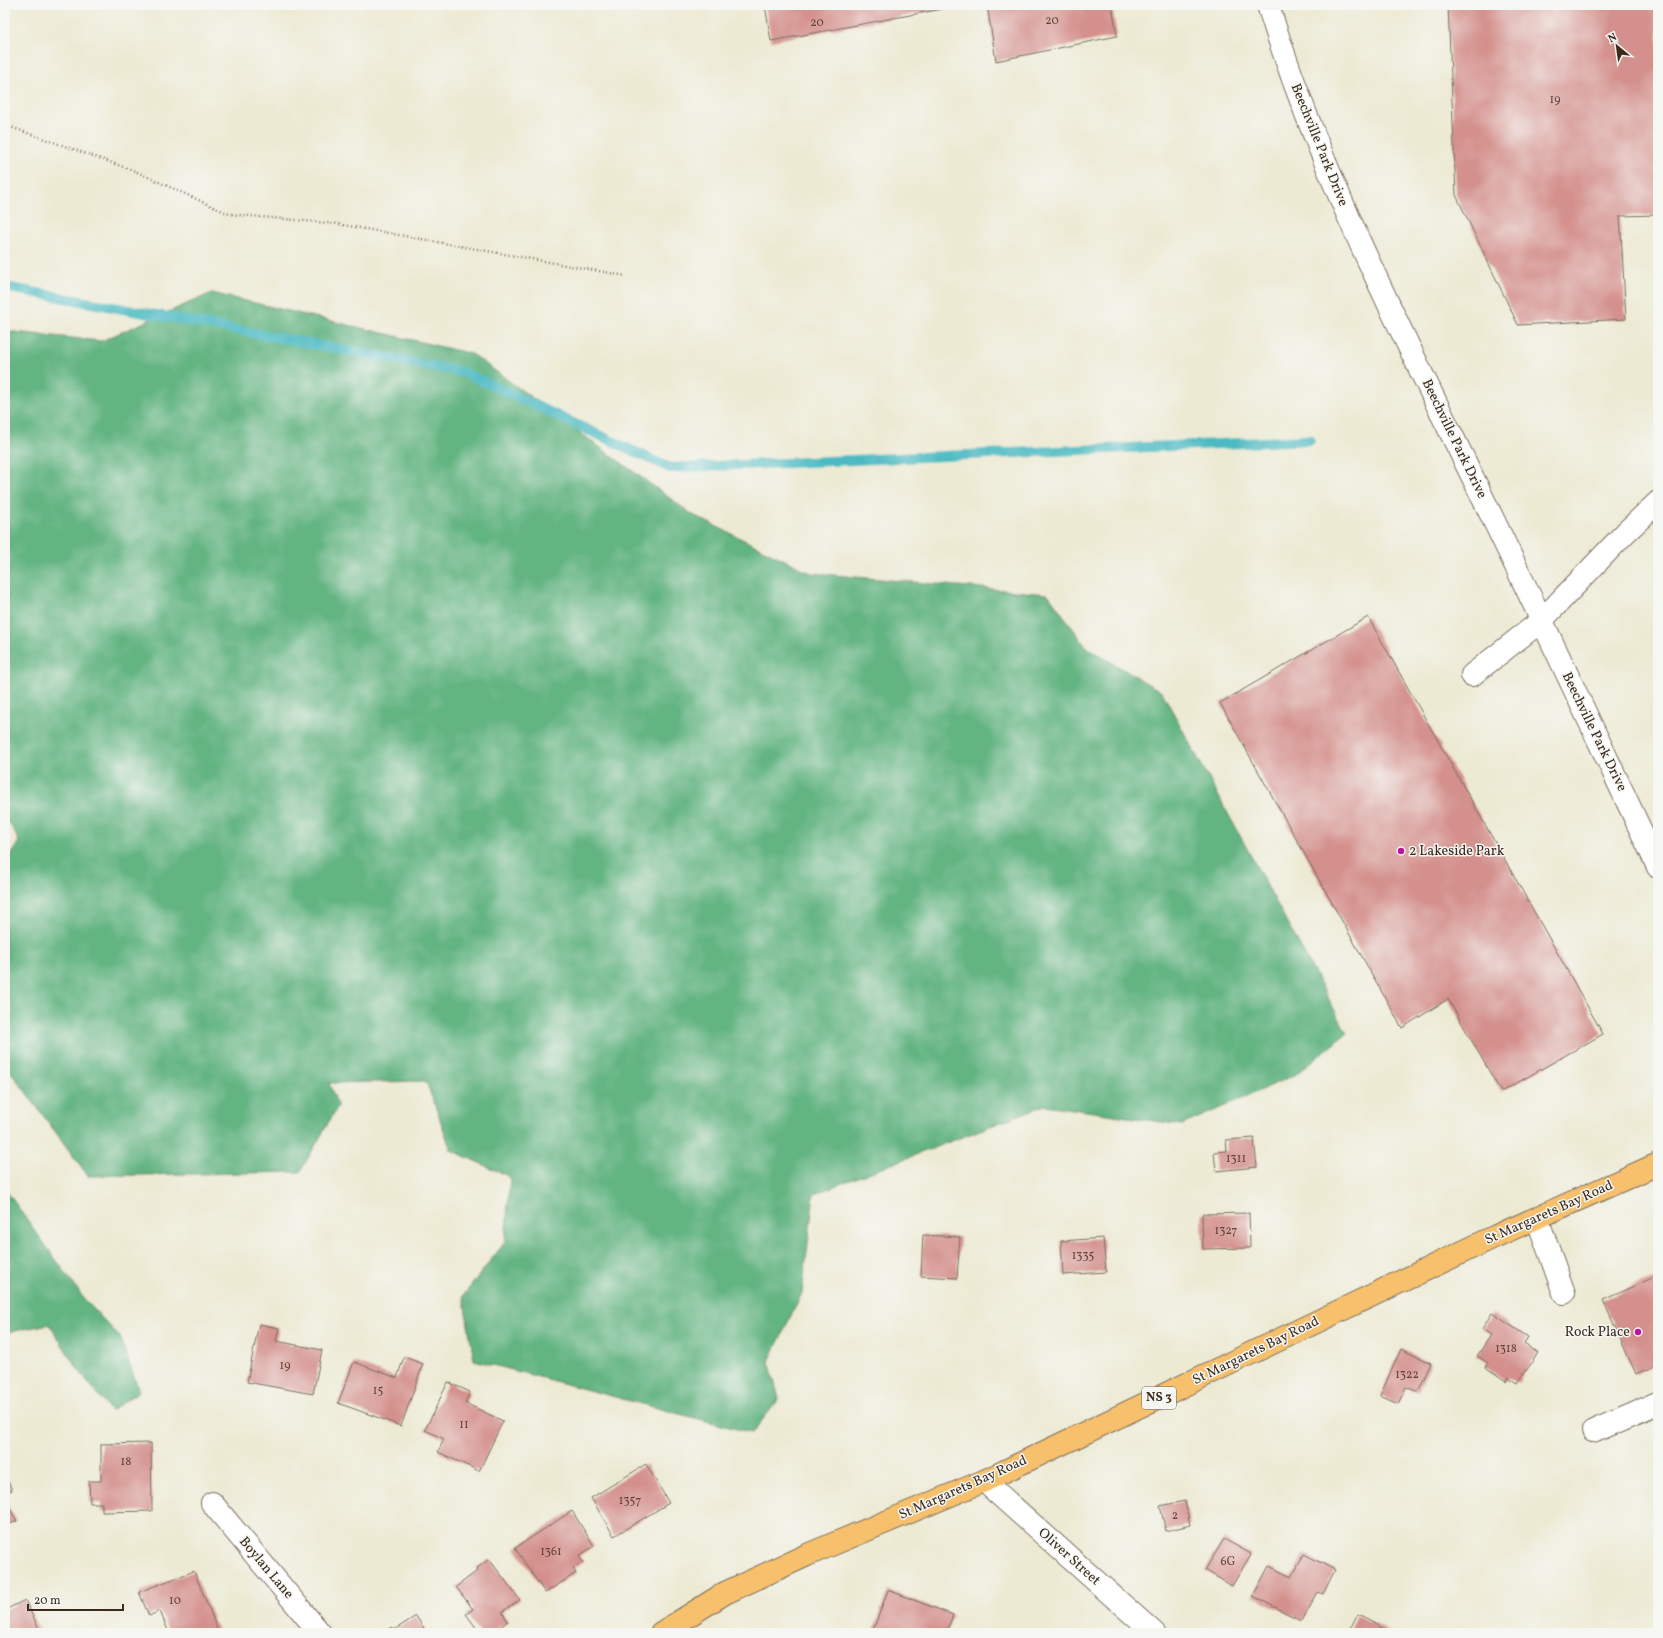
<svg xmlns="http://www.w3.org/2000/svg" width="1663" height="1638" viewBox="0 0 1663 1638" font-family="Vollkorn,serif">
<rect width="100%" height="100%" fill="#f6f6f2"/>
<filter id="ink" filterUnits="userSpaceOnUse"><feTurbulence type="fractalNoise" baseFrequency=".025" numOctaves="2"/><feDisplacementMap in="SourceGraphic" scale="8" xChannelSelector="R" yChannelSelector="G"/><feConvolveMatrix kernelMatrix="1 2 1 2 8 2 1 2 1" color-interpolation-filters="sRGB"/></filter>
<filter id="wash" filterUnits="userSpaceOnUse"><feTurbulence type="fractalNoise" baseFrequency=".012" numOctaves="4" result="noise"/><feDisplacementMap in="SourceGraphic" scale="16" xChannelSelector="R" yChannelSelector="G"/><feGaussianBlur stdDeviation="0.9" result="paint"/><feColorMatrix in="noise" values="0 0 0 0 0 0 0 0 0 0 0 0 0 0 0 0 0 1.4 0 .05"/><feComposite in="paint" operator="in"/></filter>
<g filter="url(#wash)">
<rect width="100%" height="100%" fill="#edead4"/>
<g fill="#62b481" stroke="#4e6f50">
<path d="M212 293 472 354 693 515 811 573 1048 594 1087 648 1162 692 1347 1033 1295 1075 1182 1125 1045 1105 814 1194 802 1293 769 1361 779 1399 752 1433 474 1360 463 1296 505 1242 510 1177 451 1150 426 1081 329 1083 338 1106 300 1172 88 1176 5 1064V864L19 841 9 822H5V331L101 341Z"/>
<path d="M5 1189 85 1300 120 1337 139 1391 111 1411 77 1368 49 1324 5 1333Z"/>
</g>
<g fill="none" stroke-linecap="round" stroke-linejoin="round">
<path stroke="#4bbac3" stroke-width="10" d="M5 287 463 372 670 468 1310 440"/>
</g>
<g id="blocks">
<g fill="#d4908c">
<path d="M765 5H958V6L771 41Z"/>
<path d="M987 5H1112L1117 36 996 61Z"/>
<path d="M1448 5H1658V215L1620 216 1626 319 1518 325 1456 195Z"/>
<path d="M1368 617 1603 1034 1501 1092 1448 999 1402 1028 1220 703Z"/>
<path d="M1254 1138 1257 1167 1216 1171 1214 1152 1227 1151 1226 1140Z"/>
<path d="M1249 1213 1250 1248 1203 1249 1202 1214Z"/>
<path d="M923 1235 960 1237 957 1278 921 1276Z"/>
<path d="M1103 1238 1106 1272 1063 1275 1061 1241Z"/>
<path d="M1658 1276V1364L1636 1374 1603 1300Z"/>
<path d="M1492 1313 1528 1337 1524 1344 1538 1353 1518 1383 1508 1377 1506 1381 1485 1367 1488 1363 1477 1356 1491 1335 1482 1329Z"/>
<path d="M259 1324 279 1328 276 1341 322 1350 313 1394 247 1382Z"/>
<path d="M1401 1349 1431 1363 1418 1392 1406 1387 1398 1404 1380 1396Z"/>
<path d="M404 1357 423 1364 401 1426 338 1403 354 1362 397 1378Z"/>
<path d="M448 1382 470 1392 465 1403 503 1421 479 1471 438 1452 444 1439 425 1430Z"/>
<path d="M151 1443 152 1511 102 1512V1503H90L89 1481H101V1444Z"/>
<path d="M646 1464 669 1503 614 1536 591 1498Z"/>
<path d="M5 1475 12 1490 5 1493Z"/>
<path d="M1185 1501 1190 1525 1166 1531 1160 1506Z"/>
<path d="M7 1504 17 1521 5 1526V1505Z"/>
<path d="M572 1511 594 1546 579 1556 583 1562 573 1568 576 1573 545 1593 515 1548Z"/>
<path d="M1224 1539 1251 1554 1232 1586 1205 1570Z"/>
<path d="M1304 1554 1335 1570 1323 1594 1318 1592 1302 1621 1253 1596 1269 1566 1291 1577Z"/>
<path d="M489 1559 520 1600 502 1612 508 1621 492 1633H480L466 1614 473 1609 456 1587 477 1571 476 1569Z"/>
<path d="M194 1571 218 1631 212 1633H169L160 1611 149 1616 139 1592Z"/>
<path d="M888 1590 953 1615 946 1633H872Z"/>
<path d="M25 1600 41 1633H5V1610Z"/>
<path d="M1357 1615 1392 1633H1348Z"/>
<path d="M416 1616 427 1633H383L392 1627 394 1630Z"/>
</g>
</g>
</g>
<g filter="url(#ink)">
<use href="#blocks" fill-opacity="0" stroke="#796d5e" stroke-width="1"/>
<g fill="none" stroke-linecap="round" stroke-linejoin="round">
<g stroke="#796d5e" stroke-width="24">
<g id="minor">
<path d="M1268 5C1319 170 1398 325 1474 480 1537 608 1597 738 1658 867"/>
<path d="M1472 675 1541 621 1626 532 1658 502"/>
<path d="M1537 1218 1564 1293"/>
<path d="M1593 1431 1658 1403"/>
<path d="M984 1481 1154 1633"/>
<path d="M212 1503 320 1633"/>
</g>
</g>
<g stroke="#796d5e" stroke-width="24">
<path id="major" d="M661 1633 725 1593 807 1555 984 1481 1496 1236 1658 1164"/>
</g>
<path stroke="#796d5e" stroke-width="2.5" stroke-dasharray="1 3" stroke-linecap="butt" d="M5 125 135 171 229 214 338 224 626 276"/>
<use href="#minor" stroke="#fff" stroke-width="22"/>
<use href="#major" stroke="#f7c06c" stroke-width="22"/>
</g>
</g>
<g fill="#b5179e" stroke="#f6f6f2" stroke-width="1.5">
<circle cx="1401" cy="851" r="4"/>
<circle cx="1638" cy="1332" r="4"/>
</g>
<g text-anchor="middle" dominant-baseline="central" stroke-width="3" stroke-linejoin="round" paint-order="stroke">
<g font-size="12" fill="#61443a">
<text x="1052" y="21">20</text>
<text x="817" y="23">20</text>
<text x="1555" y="100">19</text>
<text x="1236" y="1159">1311</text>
<text x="1226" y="1231">1327</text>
<text x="1083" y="1256">1335</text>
<text x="1506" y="1349">1318</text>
<text x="285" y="1366">19</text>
<text x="1407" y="1375">1322</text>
<text x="378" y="1391">15</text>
<text x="464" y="1425">11</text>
<text x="126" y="1462">18</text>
<text x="630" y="1501">1357</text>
<text x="1175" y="1516">2</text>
<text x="551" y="1552">1361</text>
<text x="1228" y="1562">6G</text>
<text x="175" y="1601">10</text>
</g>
<rect fill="#f6f6f2" stroke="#73675e" stroke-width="1" x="1142" y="1387" width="34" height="22" rx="3"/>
<g font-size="13" font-weight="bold" fill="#3b2a1e">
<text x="1159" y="1398">NS 3</text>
</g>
<g font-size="14" fill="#3b2a1e" stroke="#f6f6f2">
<text transform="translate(1319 145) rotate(68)">Beechville Park Drive</text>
<text transform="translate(1454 439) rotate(64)">Beechville Park Drive</text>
<text transform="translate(1594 732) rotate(64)">Beechville Park Drive</text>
<text transform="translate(1549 1213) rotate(-24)">St Margarets Bay Road</text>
<text transform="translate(1256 1351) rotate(-26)">St Margarets Bay Road</text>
<text transform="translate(963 1488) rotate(-24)">St Margarets Bay Road</text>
<text transform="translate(1069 1557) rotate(42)">Oliver Street</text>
<text transform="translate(266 1568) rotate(50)">Boylan Lane</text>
</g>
<g font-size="14" fill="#3b2a1e" stroke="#f6f6f2" text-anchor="start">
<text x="1409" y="851">2 Lakeside Park</text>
<text x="1630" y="1332" text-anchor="end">Rock Place</text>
</g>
</g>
<rect width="1663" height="1638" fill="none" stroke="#f6f6f2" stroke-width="20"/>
<g transform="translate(1617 46) rotate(331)" stroke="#f6f6f2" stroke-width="3" paint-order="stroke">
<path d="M0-3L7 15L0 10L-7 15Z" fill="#3b2a1e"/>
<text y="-6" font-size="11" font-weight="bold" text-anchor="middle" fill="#3b2a1e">N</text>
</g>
<path d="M28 1604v6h95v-6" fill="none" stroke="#3b2a1e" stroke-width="2"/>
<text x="34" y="1604" font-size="12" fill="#3b2a1e" stroke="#f6f6f2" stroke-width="3" paint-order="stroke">20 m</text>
</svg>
